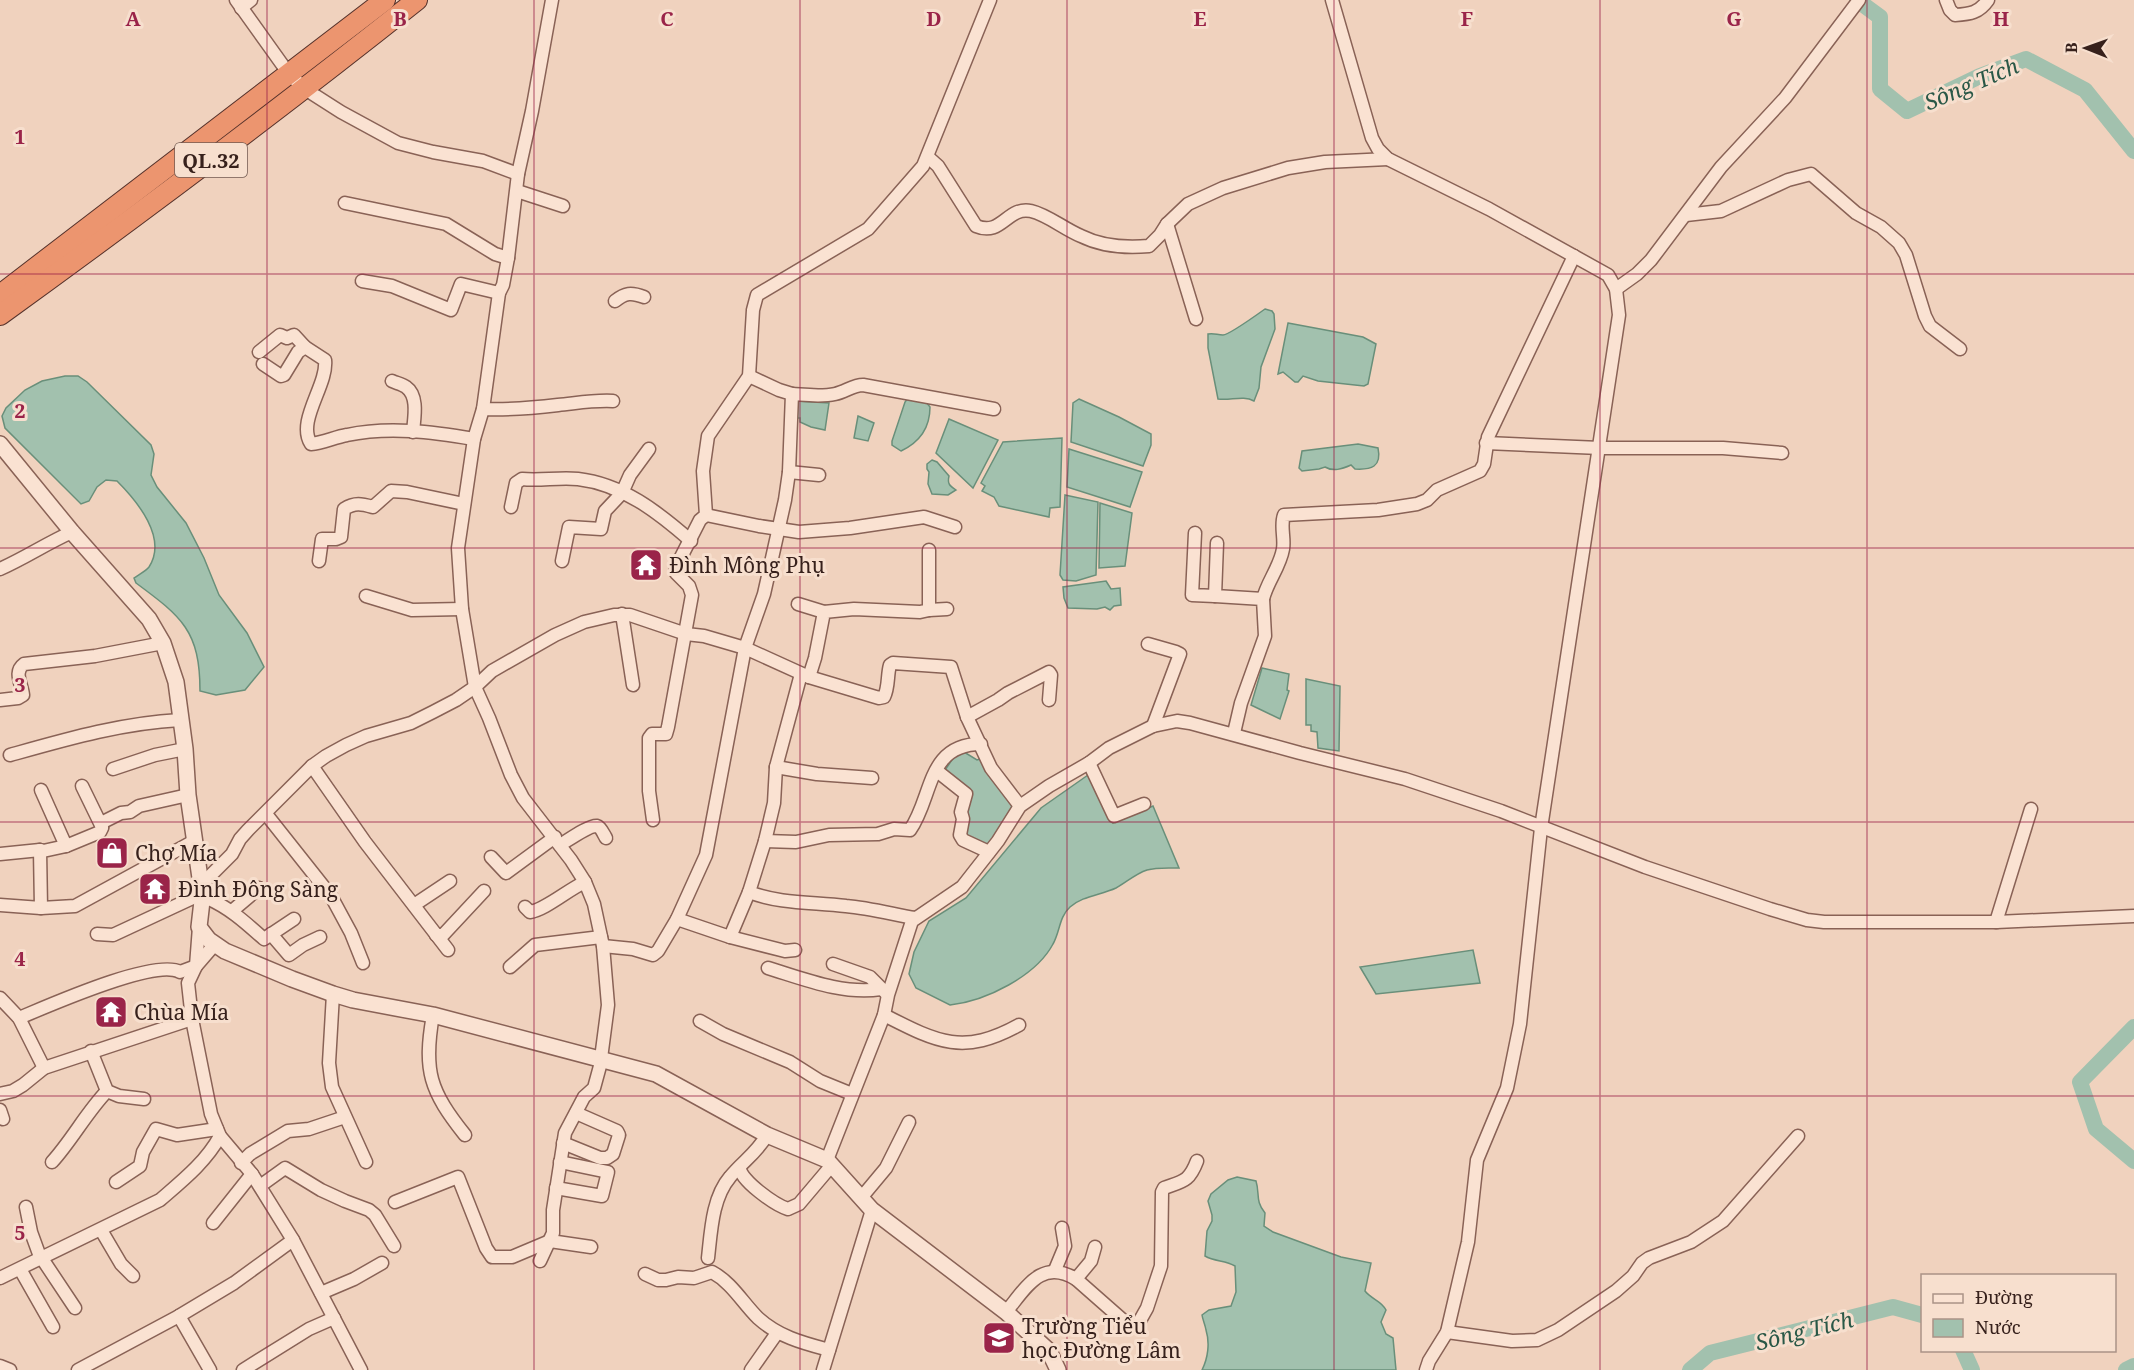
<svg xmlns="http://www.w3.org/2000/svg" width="2134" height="1370" viewBox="0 0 2134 1370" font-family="'Noto Serif',serif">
<rect width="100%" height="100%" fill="#f0d2be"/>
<g fill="#a2c1ae" stroke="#698f7a" stroke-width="1.5">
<path d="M1265 309 1272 311 1274 314 1275 329 1261 367 1259 388 1254 401C1243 395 1230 401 1218 399L1208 348V334C1215 333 1217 335 1223 335 1228 335 1258 314 1265 309Z"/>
<path d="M1288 323 1363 337 1376 344 1368 384 1364 386 1318 381 1303 376 1298 382H1295L1283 372 1278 374Z"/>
<path d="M65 376H78L87 382 151 445 154 454 151 475 157 487 186 523 204 558 219 595 247 633 264 667 245 690 216 695 200 691C200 631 182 617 136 583L134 578C138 575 146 571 149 567 168 538 137 501 117 481L106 480 97 487 89 501 81 504 5 428 2 416 6 408 25 390 42 381Z"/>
<path d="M908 398 926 402 930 407C930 428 920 442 901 451L892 445V441L905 402Z"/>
<path d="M1079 399 1119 417 1151 434V445L1143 466 1071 442 1073 403Z"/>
<path d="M797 401 829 403 825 430 811 427 800 422V418H796Z"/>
<path d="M858 416 874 423 868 441 854 438Z"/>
<path d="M949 419 998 440 973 488 936 453Z"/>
<path d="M1062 438 1060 507 1050 508 1049 517 999 506 994 497 982 491 985 486 981 483 1003 442Z"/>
<path d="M1358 444 1378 448C1382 467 1371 470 1355 469L1351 465C1342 469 1333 472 1325 467L1319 469 1302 471 1299 468 1302 451Z"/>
<path d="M1069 449 1142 472 1130 507 1067 487Z"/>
<path d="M932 460 937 462 949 476C947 484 950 486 956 490L948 495 932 494 928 484 929 472 927 469V464Z"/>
<path d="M1065 495 1098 502 1096 575 1076 581 1063 580 1060 575Z"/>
<path d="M1100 503 1132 513 1125 566 1099 568Z"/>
<path d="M1106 581 1111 589 1120 588 1121 605 1114 606 1110 610 1105 607 1097 609 1068 608 1064 598 1063 587Z"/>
<path d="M1262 668 1289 674 1287 690 1289 691 1280 719 1251 705Z"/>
<path d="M1306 679 1340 686 1339 751 1318 748 1317 732 1311 731V725H1306Z"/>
<path d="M964 752 977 760 980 759 1016 808 988 848 963 836 970 792 943 773 956 754Z"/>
<path d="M1088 775 1113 823 1153 806 1179 868C1169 868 1157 867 1147 870 1135 874 1127 882 1116 888 1101 895 1082 896 1070 907 1059 917 1060 932 1053 944 1036 976 986 1001 950 1005L916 988 909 974 914 952 929 921 966 898 1041 808Z"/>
<path d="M1473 950 1480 983 1376 994 1360 967Z"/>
<path d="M1237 1177 1256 1181C1260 1194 1255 1201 1265 1213L1264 1226 1273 1232 1341 1257 1371 1263 1365 1291C1371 1299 1382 1301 1386 1310L1381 1322 1386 1334 1393 1338 1396 1370H1202C1208 1358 1210 1343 1206 1330 1205 1324 1203 1321 1202 1315L1209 1310 1231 1306 1236 1292 1235 1266C1225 1260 1215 1262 1205 1256L1207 1231 1212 1221V1215L1208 1201 1211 1194 1228 1180Z"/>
</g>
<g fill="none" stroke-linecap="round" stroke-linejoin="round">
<g stroke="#a2c1ae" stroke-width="16">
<path d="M1857 0 1880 17V89L1907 111 1980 76 2026 59 2085 90 2134 151"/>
<path d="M2134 1027 2080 1082 2096 1129 2134 1161"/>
<path d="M1963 1350 1972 1370"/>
<path d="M1690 1370 1710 1353 1893 1307 1922 1315"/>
<path d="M2126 1370 2134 1366"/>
</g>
<g stroke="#896256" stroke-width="15">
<g id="minor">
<path d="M236 0 289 74 305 89 341 112 398 143 433 152 483 161 518 174"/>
<path d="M1332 0 1372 138 1378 149 1388 159 1489 209 1608 275 1616 289 1619 315 1541 828 1520 1024 1507 1088 1477 1160 1468 1242 1447 1332 1429 1361 1426 1370"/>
<path d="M1946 0 1950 10 1955 15C1970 14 1979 13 1988 0"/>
<path d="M241 8 251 0"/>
<path d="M928 157 938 166 976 226C1002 237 1007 206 1031 211 1048 215 1064 229 1081 236 1101 246 1127 248 1149 246L1160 235 1167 224 1188 204 1223 188 1288 168 1325 162 1388 159"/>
<path d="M517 191 563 206"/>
<path d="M345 203 446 224 495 254 508 258"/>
<path d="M1686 215 1721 211 1788 180 1811 174 1856 213 1881 227 1899 243 1906 255 1925 316 1930 326 1960 349"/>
<path d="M1167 224 1196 319"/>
<path d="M362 281 392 286 451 310 461 284 499 293"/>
<path d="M1616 289 1637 274 1651 260 1721 167 1785 98 1859 0"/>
<path d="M615 301C625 293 631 292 644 297"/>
<path d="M259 352 280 335 287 338 294 335 305 347 325 360C328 385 296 421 311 444 323 443 335 437 347 435 389 426 433 432 474 439"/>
<path d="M263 364 281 376 284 375 298 352 305 347"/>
<path d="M392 381C396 383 402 384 406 387 419 396 414 419 413 432"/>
<path d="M792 394C807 395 821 397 835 394 845 392 853 385 863 385L994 409"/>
<path d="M483 409C508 410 533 408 558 405 578 403 593 400 613 401"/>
<path d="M1486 443 1600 448H1723L1782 453"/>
<path d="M789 472 819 475"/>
<path d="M511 507 516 483 522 479C540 481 559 477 578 479 622 484 658 512 691 541"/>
<path d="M706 515 759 526 799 532 850 528 924 517 955 527"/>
<path d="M1195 533 1192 595 1215 596"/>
<path d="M1217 543 1215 596 1263 599 1265 636 1241 703 1234 733"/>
<path d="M319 561 322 539H336L341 537 344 509C355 502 362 504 373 507L391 491 407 492 464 504"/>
<path d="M562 561 569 527 601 529 605 511 622 493 630 475 649 449"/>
<path d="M0 569C25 558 47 543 72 532"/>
<path d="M366 596 412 610 462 609"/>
<path d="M1263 599C1267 582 1280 567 1283 549 1285 538 1280 526 1284 515L1378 510 1417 504 1427 500 1437 490 1480 471 1484 464 1488 437 1574 256"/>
<path d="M798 604 824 612"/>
<path d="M929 610 947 609"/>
<path d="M622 614 633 685"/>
<path d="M1148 644 1176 652 1180 654 1153 726"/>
<path d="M801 674 776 767 774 803 765 841 749 892C780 904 813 902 846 906 869 908 892 914 915 918"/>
<path d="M809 677 815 658 824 612 854 609 920 612 929 610V550"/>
<path d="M0 700 18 698 23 695C22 684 13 672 24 664L95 656 163 643"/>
<path d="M967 717 998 700 1008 693 1049 672 1051 675 1049 700"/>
<path d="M10 755C67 739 122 723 180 720"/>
<path d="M1089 763 1114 816 1144 804"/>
<path d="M312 766 365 842 448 950"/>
<path d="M776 767 817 774 872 778"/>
<path d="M113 769 155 755 185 749"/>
<path d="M937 771 966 794 961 812 963 819 960 835 963 840 989 852"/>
<path d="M82 786 102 827"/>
<path d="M41 790 66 846"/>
<path d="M266 814 331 896 351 933 363 963"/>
<path d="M653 820 649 791V738L652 734H666L668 727 692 595 689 586 676 573V567L700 520 706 515 703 471 708 436 749 376 753 310 757 295 868 229 923 166 990 0"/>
<path d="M765 841 796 842 829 835 878 834 894 829 910 830C933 798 926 744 981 744"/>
<path d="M560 845C567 841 589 825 597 826 601 827 604 835 606 838"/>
<path d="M0 854 40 850"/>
<path d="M491 857 506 873 555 837"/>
<path d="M200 878H208L232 854 240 839 248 830 312 766 326 756 346 745 366 736 411 723 433 712 456 700 475 687 492 671 555 635 584 622 614 615H630L686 634 704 636 745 648 809 677 879 698 884 697C889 687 887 675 890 665L893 663 951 667 967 717 991 768 1020 806"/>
<path d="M202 901 207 898C230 908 246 923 264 939L294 919"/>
<path d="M0 905 41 908 40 850 43 851 66 846 100 832 102 828 101 823 121 813 130 812 139 806 188 795"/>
<path d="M414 905 450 881"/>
<path d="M525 907 530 912C545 910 569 889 585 882"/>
<path d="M41 908 75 906 194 841"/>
<path d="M232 911 259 888"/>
<path d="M677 919 730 937 749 892"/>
<path d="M1996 922 2134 916"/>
<path d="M199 927 196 966 188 983 192 1019 211 1114 220 1136 252 1174 293 1240 361 1370"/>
<path d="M97 934 113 935 199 895"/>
<path d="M271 934 289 955 303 945 320 937"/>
<path d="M436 935H443L484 891"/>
<path d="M730 937 785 951 795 950"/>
<path d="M603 946 633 949 653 955 658 951 677 919 706 855 745 648 764 594 785 500 789 472 792 394 779 390 749 376"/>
<path d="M833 964 870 977 886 993"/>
<path d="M510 967 535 945 601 937"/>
<path d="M768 968C804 979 843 995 881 989"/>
<path d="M333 994 329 1063 332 1087 366 1162"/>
<path d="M0 998 19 1018 44 1068"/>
<path d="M433 1015C423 1071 430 1091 465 1135"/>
<path d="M884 1015C937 1042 963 1056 1019 1025"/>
<path d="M19 1018C48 1006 155 958 180 972L196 966 215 944"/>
<path d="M700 1021 723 1034 790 1062 820 1081 852 1094"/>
<path d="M91 1051 107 1091 119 1096 144 1099"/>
<path d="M0 1094 13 1091 23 1085 44 1068 192 1019"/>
<path d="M0 1110 3 1119"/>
<path d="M563 1143 600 1158H607L613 1154 619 1135 617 1131 576 1113"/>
<path d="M827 1160 884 1015 888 995 912 921 962 887 998 841 1020 806 1049 786 1089 763 1109 748 1153 726 1177 721 1190 723 1300 753 1405 779 1501 811 1645 867 1770 909 1807 920 1824 922H1996L2031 809"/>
<path d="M52 1162C72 1140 86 1113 107 1091"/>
<path d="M241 1163 250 1154 288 1131 309 1129 345 1117"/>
<path d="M740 1168C740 1180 775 1205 788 1209L799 1204 832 1165"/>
<path d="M116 1182 140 1166 143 1152 156 1129 177 1135 217 1129"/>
<path d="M260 1186 285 1168 321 1190 345 1201 369 1210 375 1215 394 1246"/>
<path d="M556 1188 602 1196 608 1172 560 1162"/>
<path d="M861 1198 886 1168 909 1122"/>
<path d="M395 1202 458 1177 486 1248 492 1257H512L550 1241 591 1247"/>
<path d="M26 1207 31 1232 39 1254 75 1308"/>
<path d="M213 1223 252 1174"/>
<path d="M101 1230 121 1264 133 1276"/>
<path d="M708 1258C711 1232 712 1198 730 1177 743 1161 756 1154 767 1135"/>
<path d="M540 1261 553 1233V1210L565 1133 584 1097 594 1088 600 1066 608 1005 603 946 594 904 585 882 571 860 523 798 511 775 489 718 475 687 462 609 458 548 474 439 483 409 499 293 503 285 508 258 518 174 532 111 552 0"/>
<path d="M20 1269 53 1327"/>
<path d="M1055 1270 1065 1246 1062 1228"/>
<path d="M645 1274 658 1280H666L678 1277 694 1278 712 1272C732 1283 742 1302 758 1318 779 1337 803 1343 829 1350"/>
<path d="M0 1278 160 1200C182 1181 206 1162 220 1136"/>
<path d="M1076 1279 1126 1323 1134 1325 1138 1324 1147 1308 1161 1266 1162 1192 1164 1188C1183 1181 1189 1182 1197 1161"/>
<path d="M321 1293 354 1279 382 1263"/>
<path d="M1006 1312C1026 1288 1041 1258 1076 1279L1091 1261 1095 1247"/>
<path d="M179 1316 210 1370"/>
<path d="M1447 1332 1512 1341 1537 1340 1558 1330 1616 1291 1633 1276 1642 1263 1649 1258 1691 1242 1723 1221 1798 1136"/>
<path d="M0 1366 10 1370"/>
<path d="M78 1370 179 1316 234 1283 293 1240"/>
<path d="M243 1370 309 1329 334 1318"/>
<path d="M751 1370 777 1333"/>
<path d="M823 1370 872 1210"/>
</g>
</g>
<g stroke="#896256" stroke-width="18">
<path id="tertiary" d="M0 444 72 532 149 619 163 643 176 682 185 749 188 795 200 878 199 895 202 901 199 927 209 940 225 951 292 979 333 994 353 1000 433 1015 656 1074 767 1135 827 1160 872 1210 1006 1312 1049 1351 1058 1370"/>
</g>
<g stroke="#56322b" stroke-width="22">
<g id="trunk">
<path d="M0 295 385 0"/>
<path d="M0 315C141 213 280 109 417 0"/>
</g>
</g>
<use href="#minor" stroke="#fae2d2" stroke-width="12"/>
<use href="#tertiary" stroke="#fae2d2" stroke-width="15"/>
<use href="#trunk" stroke="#ec956f" stroke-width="20"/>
</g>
<path fill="none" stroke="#9a2449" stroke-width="1.5" stroke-opacity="0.55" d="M267 0V1370M534 0V1370M800 0V1370M1067 0V1370M1334 0V1370M1600 0V1370M1867 0V1370M0 274H2134M0 548H2134M0 822H2134M0 1096H2134"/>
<defs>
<g id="temple-square" transform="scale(1.725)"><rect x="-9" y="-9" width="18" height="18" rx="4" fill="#9a2449" stroke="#f7dfce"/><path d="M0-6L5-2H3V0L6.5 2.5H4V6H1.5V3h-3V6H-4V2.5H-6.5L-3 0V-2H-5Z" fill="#fff"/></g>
<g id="shop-square" transform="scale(1.725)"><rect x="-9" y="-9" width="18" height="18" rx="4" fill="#9a2449" stroke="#f7dfce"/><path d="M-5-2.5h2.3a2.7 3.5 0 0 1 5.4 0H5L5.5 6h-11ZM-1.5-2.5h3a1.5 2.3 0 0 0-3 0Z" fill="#fff"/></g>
<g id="school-square" transform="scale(1.725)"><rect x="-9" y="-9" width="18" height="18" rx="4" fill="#9a2449" stroke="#f7dfce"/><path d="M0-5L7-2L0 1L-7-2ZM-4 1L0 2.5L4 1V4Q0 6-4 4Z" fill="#fff"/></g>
</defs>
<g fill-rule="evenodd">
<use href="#temple-square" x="646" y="565"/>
<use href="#shop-square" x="112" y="853"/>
<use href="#temple-square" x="155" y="889"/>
<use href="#temple-square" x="111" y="1012"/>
<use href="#school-square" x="999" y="1338"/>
</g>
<g text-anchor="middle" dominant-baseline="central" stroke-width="6" stroke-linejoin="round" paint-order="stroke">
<rect fill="#f7dfce" stroke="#715a51" stroke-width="1.5" x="175" y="143" width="72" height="34" rx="4.5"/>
<g font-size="20" font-weight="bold" fill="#37211c">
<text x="211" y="160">QL.32</text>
</g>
<g font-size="21" fill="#37211c" stroke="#f7dfce" text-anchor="start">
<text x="669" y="565">Đình Mông Phụ</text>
<text x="135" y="853">Chợ Mía</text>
<text x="178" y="889">Đình Đông Sàng</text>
<text x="134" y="1012">Chùa Mía</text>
<text x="1022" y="1326">Trường Tiểu<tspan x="1022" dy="24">học Đường Lâm</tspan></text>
</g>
<g font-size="22" font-style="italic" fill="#2a5847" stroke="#f7dfce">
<text transform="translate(1971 83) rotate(-23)">Sông Tích</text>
<text transform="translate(1804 1330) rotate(-14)">Sông Tích</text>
</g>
</g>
<g font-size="20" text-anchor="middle" font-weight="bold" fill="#9a2449" stroke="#f7dfce" stroke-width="6" stroke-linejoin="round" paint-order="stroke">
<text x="133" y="26">A</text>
<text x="400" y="26">B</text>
<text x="667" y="26">C</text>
<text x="934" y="26">D</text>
<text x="1200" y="26">E</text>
<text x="1467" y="26">F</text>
<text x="1734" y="26">G</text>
<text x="2001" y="26">H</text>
<text x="20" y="144">1</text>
<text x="20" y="418">2</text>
<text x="20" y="692">3</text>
<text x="20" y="966">4</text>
<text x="20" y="1240">5</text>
</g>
<rect x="1921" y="1274" width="195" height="78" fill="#f7dfce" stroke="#aa9387" stroke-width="1.5"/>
<rect x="1933" y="1294" width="30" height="9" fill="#fae2d2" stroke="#aa9387" stroke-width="1.5"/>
<text x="1975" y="1304" font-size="18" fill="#37211c">Đường</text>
<rect x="1933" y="1319" width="30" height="18" fill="#a2c1ae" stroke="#aa9387" stroke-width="1.5"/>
<text x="1975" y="1334" font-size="18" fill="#37211c">Nước</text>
<g transform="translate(2086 48) rotate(271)" stroke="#f7dfce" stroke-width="4.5" paint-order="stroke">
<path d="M0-4.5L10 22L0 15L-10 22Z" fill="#37211c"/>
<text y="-9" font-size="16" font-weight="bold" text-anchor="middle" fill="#37211c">B</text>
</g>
</svg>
